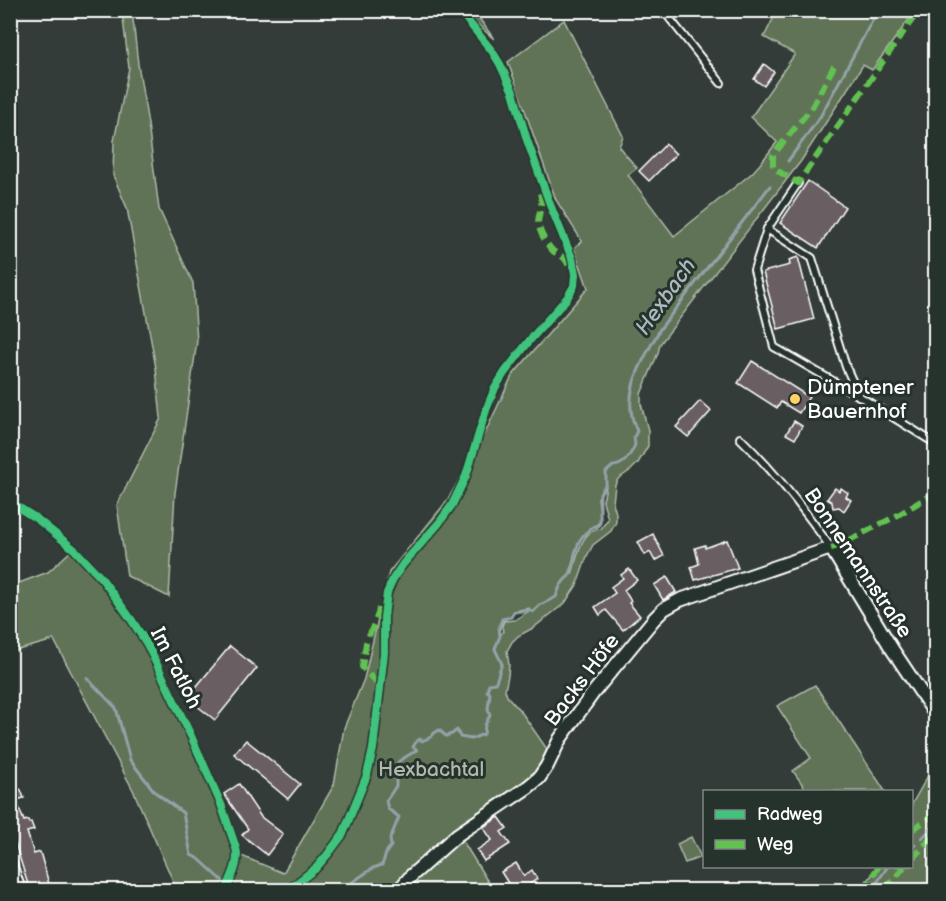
<svg xmlns="http://www.w3.org/2000/svg" width="946" height="901" viewBox="0 0 946 901" font-family="'Balsamiq Sans',sans-serif">
<rect width="100%" height="100%" fill="#333c38"/>
<filter id="ink" filterUnits="userSpaceOnUse"><feTurbulence type="fractalNoise" baseFrequency=".0167" numOctaves="2"/><feDisplacementMap in="SourceGraphic" scale="12" xChannelSelector="R" yChannelSelector="G"/><feConvolveMatrix kernelMatrix="1 2 1 2 8 2 1 2 1" color-interpolation-filters="sRGB"/></filter>
<g filter="url(#ink)">
<g fill="#607356" stroke="#b0b9aa" stroke-width="1.5" fill-rule="evenodd">
<path d="M122 11H132L138 64 148 124 159 209 193 283 197 341 175 493 169 597 127 576 117 505 161 418 156 368 127 208 113 175 114 141 129 68Z"/>
<path d="M463 11H474L494 39 470 18Z"/>
<path d="M777 11H915L872 70 863 65 801 161 660 344 658 353 641 394V404L648 430V446L638 463 631 470 618 479 615 485 613 503 616 513V522L611 531 593 545 587 556 577 585 565 603 533 628 518 636 512 642 507 651 509 665 508 676 505 690 507 696 522 713 549 752 544 763 500 802 394 890H177L133 790 54 640 11 652V586L48 572 73 549 101 579 145 643 220 804 239 855 283 873 334 785 344 728 364 679 389 572 447 501 486 431 512 376 588 288 574 248 582 241 556 200 508 62 564 20 623 136 619 147 637 168 628 175 674 236 752 173 760 164 777 142 751 117 795 54 764 37ZM606 486 603 501 608 519 601 529C579 530 578 558 572 574H570C573 569 571 566 573 560 576 540 586 533 601 521L598 498ZM529 608 530 610 515 620 504 621 502 626 503 632 500 635V627L503 620 510 617 514 611Z"/>
<path d="M815 685 885 791H807L793 771 811 758 777 706Z"/>
<path d="M935 763V890H861L871 876 881 867 912 866V804Z"/>
<path d="M691 837 701 857 685 863 677 844Z"/>
<path d="M461 838 493 890H403Z"/>
</g>
<g fill="none" stroke-linecap="round" stroke-linejoin="round">
<g stroke="#93a2a9" stroke-width="3">
<path d="M788 161 820 117 878 10"/>
<path d="M87 678 116 708 130 760 155 792 183 813 191 855 199 859 223 881"/>
<path d="M922 838 936 824"/>
<path d="M912 848 915 845"/>
<path d="M234 886 244 889 245 890"/>
<path d="M341 890 373 868 382 865 387 851 391 846 390 839 399 817 388 809 386 801 396 786V780L395 769 399 761 417 750 413 747 416 742 420 739 422 741 431 737 433 734 439 730 446 736 452 734 457 730 460 737 471 739 484 734 485 725 490 715 488 709 490 693 487 691 489 684 495 683C498 679 499 670 502 664L495 649 500 636 499 627 502 619 511 617 514 612 529 610 533 612 540 605 556 597C559 588 561 582 569 576 579 556 571 541 594 526L597 527 600 523V493L606 484V472L613 466C624 466 631 454 635 445L634 437 637 431C619 393 643 361 660 329L770 186"/>
<path d="M872 890 888 866"/>
</g>
</g>
<g fill="#695e63" stroke="#fff" stroke-width="1.5">
<path d="M764 64 774 72 764 86 754 79Z"/>
<path d="M666 144 676 154 649 181 639 171Z"/>
<path d="M808 181 845 207 818 248 780 223Z"/>
<path d="M798 257 814 319 778 329 763 272 790 265 789 260Z"/>
<path d="M752 361 809 397 799 413 781 402 777 408 738 383Z"/>
<path d="M700 401 711 411 688 437 676 427Z"/>
<path d="M794 421 802 426 795 439 786 434Z"/>
<path d="M835 488 839 491 841 488 848 493 846 497 851 500 844 511 839 507 833 508 832 502 827 499Z"/>
<path d="M653 534 664 556 655 561 650 552 645 555 638 542Z"/>
<path d="M727 540 738 568 695 580 691 567 699 564 695 548 705 545V548Z"/>
<path d="M629 569 637 580 624 590 631 601 629 603 640 616 623 630 606 610 600 615 595 607 615 593 611 587 623 578 621 575Z"/>
<path d="M667 577 676 592 663 600 654 585Z"/>
<path d="M230 646 257 668 215 720 187 698Z"/>
<path d="M246 740 300 784 288 799 234 754Z"/>
<path d="M10 782 21 790 24 798 16 800 24 821 28 820 29 823 31 822 34 830 27 832 34 854 40 852 51 891H30L10 827Z"/>
<path d="M239 784 261 817 283 834 267 855 242 835 248 829 224 794Z"/>
<path d="M499 817 507 828 501 832 510 844 484 861 477 850 492 840 483 827Z"/>
<path d="M516 863 524 876 532 870 537 879 520 891H513L501 872Z"/>
</g>
<g fill="none" stroke-linecap="round" stroke-linejoin="round">
<g stroke="#fff" stroke-width="10">
<g id="lane">
<path d="M663 10 721 83"/>
<path d="M798 183 767 229 754 270 774 347 859 396 936 444"/>
<path d="M767 229 812 258 846 367 859 396"/>
<path d="M740 438C774 471 804 509 831 548"/>
<path d="M10 502 37 519 75 550 102 579 131 619 147 644 191 736 221 804 236 848C240 862 231 878 226 890"/>
</g>
</g>
<g stroke="#fff" stroke-width="16">
<g id="street">
<path d="M10 864 19 890"/>
<path d="M399 890 412 875 457 835 528 787 539 778 547 766 560 739 593 693 654 619 664 609 680 600 831 548 892 649 936 715"/>
</g>
</g>
<use href="#lane" stroke="#26332d" stroke-width="6"/>
<use href="#street" stroke="#26332d" stroke-width="12"/>
<g stroke="#63c152" stroke-width="6" stroke-dasharray="12 6" stroke-linecap="butt">
<path d="M834 66 812 107 773 155V168L798 183 919 10"/>
<path d="M540 193C545 209 534 217 540 230 542 236 548 246 553 251 561 257 565 255 569 267"/>
<path d="M831 548 838 546 898 515 936 492"/>
<path d="M379 608 378 614 366 643 362 667 381 688"/>
<path d="M912 830 936 813"/>
<path d="M912 859 936 833"/>
<path d="M863 890 879 866"/>
<path d="M885 890 905 866"/>
<path d="M916 890 936 879"/>
</g>
<g stroke="#26332d" stroke-width="11">
<g id="cycleway">
<path d="M10 502 37 519 75 550 102 579 131 619 147 644 191 736 221 804 236 848C240 862 231 878 226 890"/>
<path d="M288 890 316 868 328 854 343 834 367 775 373 749 384 653V617L387 593 393 579 403 564 439 523 452 505 466 476 486 410 495 388 505 372 530 340 567 298 574 286 575 274 572 258 551 207 527 140 513 92 500 64 492 51 459 10"/>
</g>
</g>
<use href="#cycleway" stroke="#40c37c" stroke-width="8"/>
</g>
</g>
<circle fill="#ffd166" stroke="#26332d" stroke-width="2" cx="795" cy="399" r="6"/>
<g text-anchor="middle" dominant-baseline="central" stroke-width="6" stroke-linejoin="round" paint-order="stroke">
<g font-size="21" fill="#fff" stroke="#26332d" text-anchor="start">
<text x="807" y="387">Dümptener<tspan x="807" dy="24">Bauernhof</tspan></text>
</g>
<g font-size="21" fill="#fff" stroke="#26332d">
<text transform="translate(858 563) rotate(56)">Bonnemannstraße</text>
<text transform="translate(176 668) rotate(63)">Im Fatloh</text>
<text transform="translate(582 680) rotate(-53)">Backs Höfe</text>
</g>
<g font-size="21" fill="#b0b9aa" stroke="#26332d">
<text x="431" y="769">Hexbachtal</text>
</g>
<g font-size="22" font-style="italic" fill="#aeb9bf" stroke="#26332d">
<text transform="translate(666 297) rotate(-55)">Hexbach</text>
</g>
</g>
<rect width="946" height="901" fill="none" stroke="#26332d" stroke-width="36"/>
<rect x="18" y="18" width="910" height="865" fill="none" stroke="#fff" stroke-width="2" filter="url(#ink)"/>
<rect x="703" y="790" width="210" height="78" fill="#26332d" stroke="#7d8581" stroke-width="1.5"/>
<rect x="715" y="810" width="30" height="9" fill="#40c37c" stroke="#7d8581" stroke-width="1.5"/>
<text x="757" y="820" font-size="18" fill="#ffffff">Radweg</text>
<rect x="715" y="840" width="30" height="9" fill="#63c152" stroke="#7d8581" stroke-width="1.5"/>
<text x="757" y="850" font-size="18" fill="#ffffff">Weg</text>
</svg>
